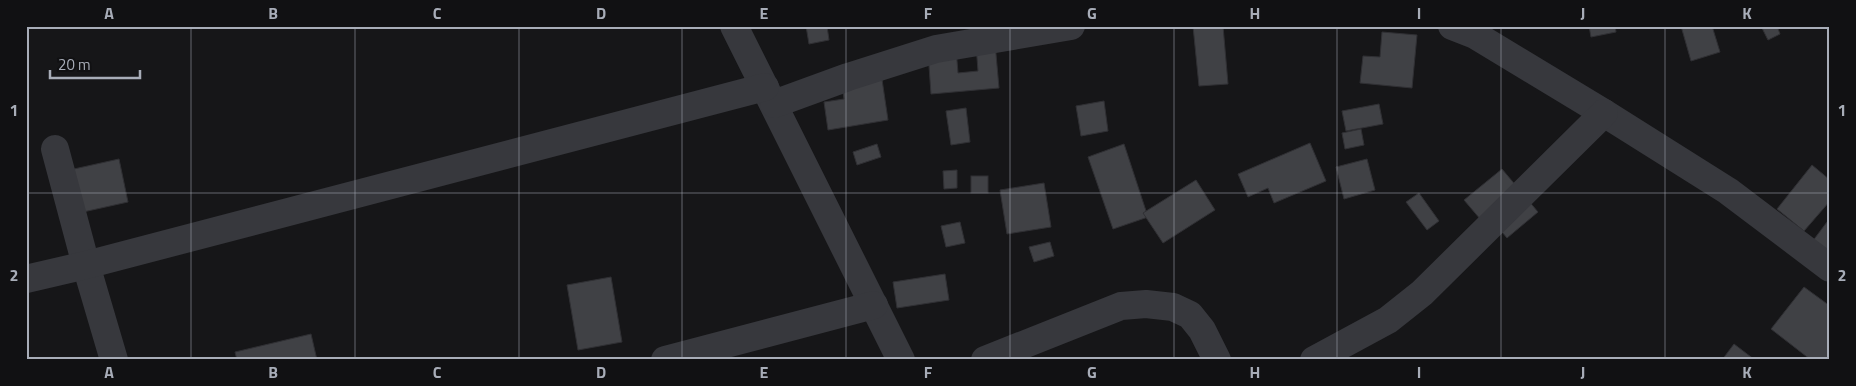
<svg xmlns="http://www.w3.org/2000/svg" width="1856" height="386" viewBox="0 0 1856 386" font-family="'Titillium Web',sans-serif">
<rect width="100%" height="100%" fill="#161618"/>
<g fill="#404145" stroke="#303034">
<path d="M806 26H827L829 40 809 44Z"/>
<path d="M1193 26H1223L1228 84 1199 86Z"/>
<path d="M1589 26H1615L1616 32 1591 37Z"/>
<path d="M1681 26H1712L1720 52 1691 61Z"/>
<path d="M1761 26H1777L1780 34 1768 40Z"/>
<path d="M1382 32 1417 35 1412 88 1360 83 1363 56 1380 57Z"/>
<path d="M995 43 999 88 931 94 928 52 956 49 958 73 978 71 976 45Z"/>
<path d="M880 66 888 120 828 130 824 102 844 99 840 72Z"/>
<path d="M1104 101 1108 131 1081 136 1076 106Z"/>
<path d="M1379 104 1383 124 1346 131 1342 111Z"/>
<path d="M966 108 970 142 951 145 946 111Z"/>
<path d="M1361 129 1364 145 1345 149 1342 133Z"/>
<path d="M1310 143 1326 181 1274 203 1268 188 1248 197 1238 174Z"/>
<path d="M877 144 881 157 857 165 853 152Z"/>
<path d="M1124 144 1148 217 1113 229 1088 157Z"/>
<path d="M119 159 128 202 83 212 74 169Z"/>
<path d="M1367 159 1375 190 1344 199 1336 167Z"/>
<path d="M1812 165 1830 180V201L1804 231 1777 209Z"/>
<path d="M1502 169 1538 212 1507 238 1487 214 1481 220 1464 200Z"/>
<path d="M957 170V188L944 189 943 171Z"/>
<rect x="971" y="176" width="17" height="17"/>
<path d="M1196 180 1215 210 1163 243 1143 213Z"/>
<path d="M1044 183 1051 227 1007 234 1000 190Z"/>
<path d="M1419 193 1439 221 1427 230 1406 202Z"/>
<path d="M1830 218V255L1812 242Z"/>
<path d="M960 222 965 243 946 247 941 226Z"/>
<path d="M1050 242 1054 256 1034 262 1029 247Z"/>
<path d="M945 274 949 300 897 308 893 282Z"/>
<path d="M611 277 622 342 578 350 567 285Z"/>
<path d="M1804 287 1830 306V360H1811L1771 329Z"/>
<path d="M311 334 317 360H237L235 352Z"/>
<path d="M1734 344 1755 360H1722Z"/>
</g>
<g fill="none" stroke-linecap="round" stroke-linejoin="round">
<g stroke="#37383d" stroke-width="28">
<path d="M734 26 901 360"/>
<path d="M1452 26 1475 35 1604 113 1728 191 1830 268"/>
<path d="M774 104 848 77 936 49 1071 26"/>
<path d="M55 149 86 265 114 360"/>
<path d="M26 279 86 265 765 87"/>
<path d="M665 360 874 305"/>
<path d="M985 360 1121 306 1146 304 1173 307 1190 315 1202 330 1217 360"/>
<path d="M1314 360 1388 320 1422 293 1604 113"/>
</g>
</g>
<path fill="none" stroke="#a8adb8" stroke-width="1" stroke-opacity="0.55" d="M191 26V360M355 26V360M519 26V360M682 26V360M846 26V360M1010 26V360M1174 26V360M1337 26V360M1501 26V360M1665 26V360M26 193H1830"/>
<rect width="1856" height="386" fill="none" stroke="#111113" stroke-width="55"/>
<path d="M50 70v8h90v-8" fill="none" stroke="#a8adb8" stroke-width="2.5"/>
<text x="58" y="70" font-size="15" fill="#a8adb8" stroke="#111113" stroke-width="4" paint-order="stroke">20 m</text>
<rect x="28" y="28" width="1800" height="330" fill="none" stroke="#a8adb8" stroke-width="2"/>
<g font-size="16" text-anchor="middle" font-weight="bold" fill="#a8adb8">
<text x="109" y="19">A</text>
<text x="273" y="19">B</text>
<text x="437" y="19">C</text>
<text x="601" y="19">D</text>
<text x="764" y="19">E</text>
<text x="928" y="19">F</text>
<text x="1092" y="19">G</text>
<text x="1255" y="19">H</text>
<text x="1419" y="19">I</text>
<text x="1583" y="19">J</text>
<text x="1747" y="19">K</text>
<text x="14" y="116">1</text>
<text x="1842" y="116">1</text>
<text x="14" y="281">2</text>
<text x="1842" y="281">2</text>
<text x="109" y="378">A</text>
<text x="273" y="378">B</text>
<text x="437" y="378">C</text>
<text x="601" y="378">D</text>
<text x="764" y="378">E</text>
<text x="928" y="378">F</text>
<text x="1092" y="378">G</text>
<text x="1255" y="378">H</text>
<text x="1419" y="378">I</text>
<text x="1583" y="378">J</text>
<text x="1747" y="378">K</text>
</g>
</svg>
